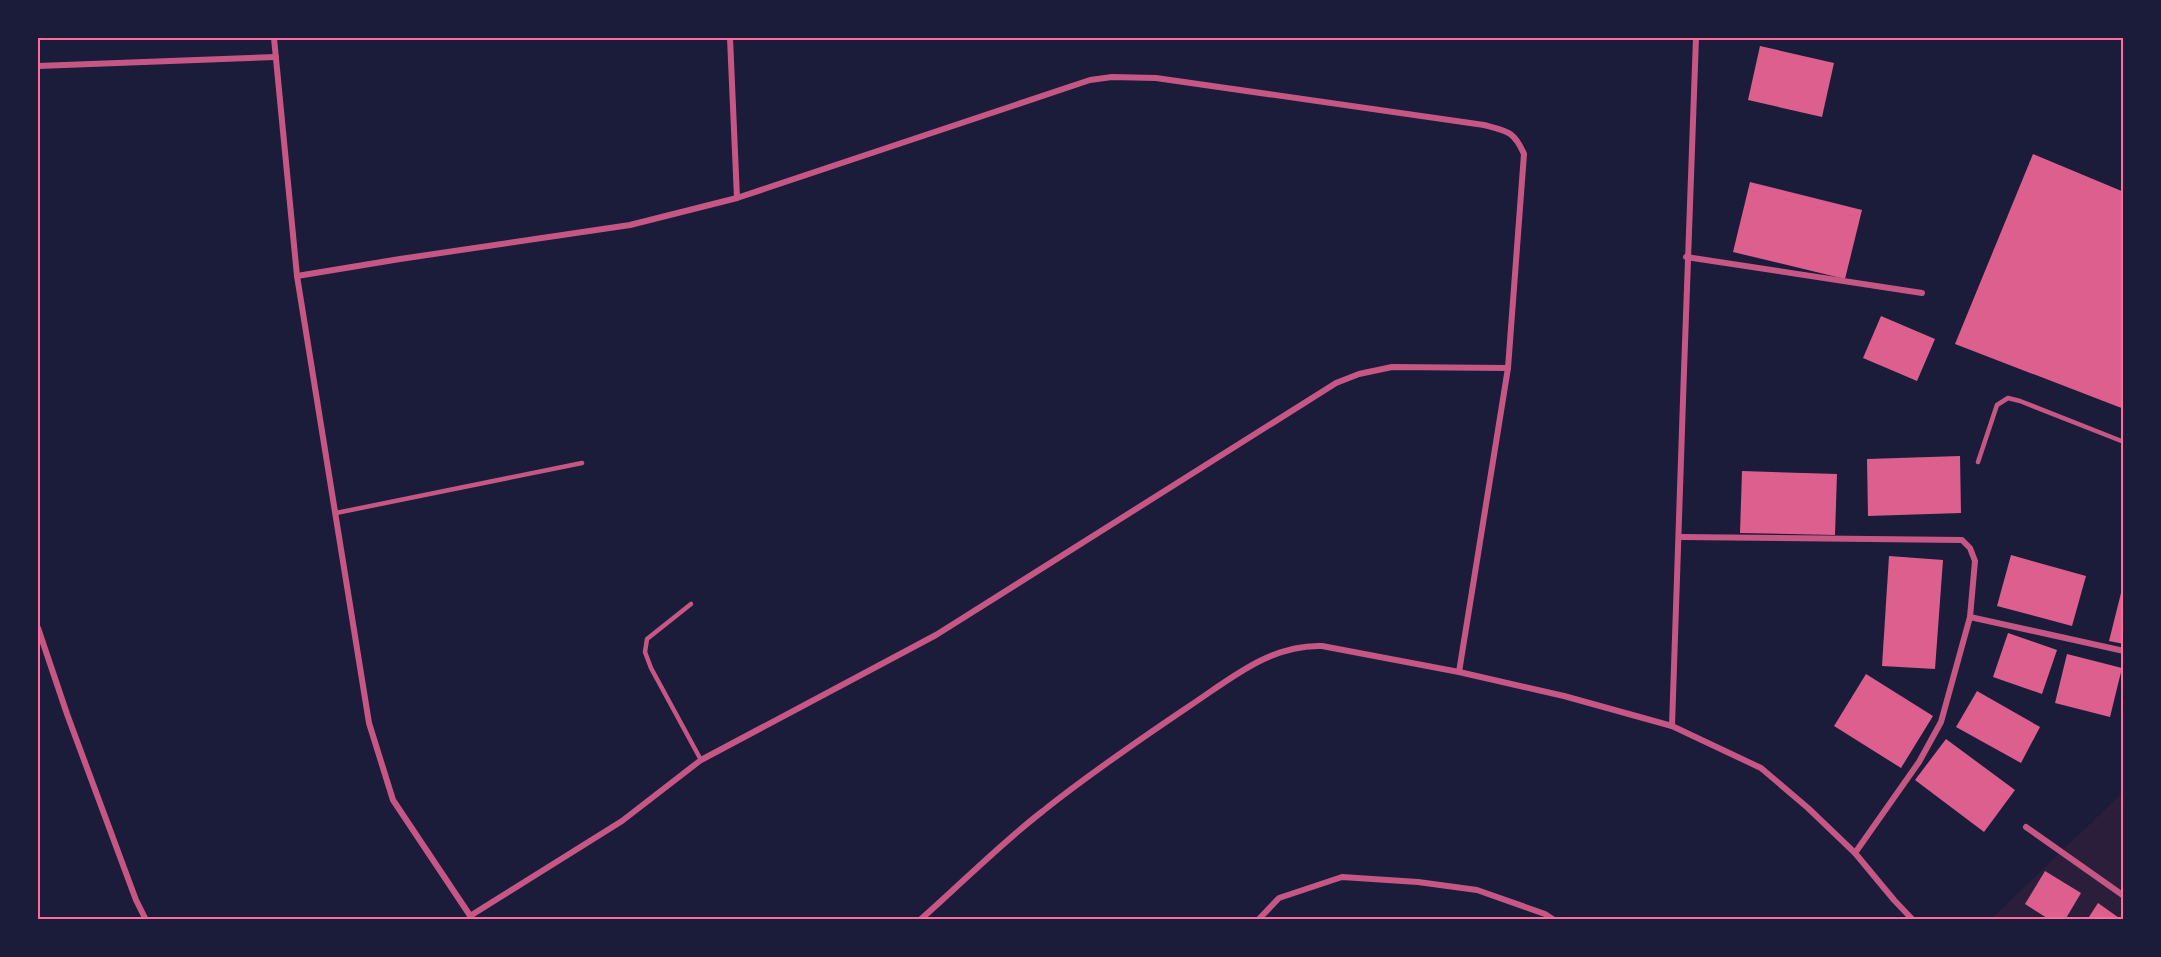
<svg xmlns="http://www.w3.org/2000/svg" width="2161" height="957" viewBox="0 0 2161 957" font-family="Karla,sans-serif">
<rect width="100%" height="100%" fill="#1b1b3a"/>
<path fill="#2a1e3b" d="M2123 792V919H1991Z"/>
<g fill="#dd5f8e">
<path d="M1760 46 1834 63 1822 117 1748 100Z"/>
<path d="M2033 154 2124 192V409L1955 344Z"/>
<path d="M1750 182 1862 210 1845 279 1733 252Z"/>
<path d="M1881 316 1935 339 1917 381 1863 358Z"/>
<path d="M1960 456 1961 513 1868 516 1867 459Z"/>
<path d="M1742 471 1837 474 1835 535 1740 533Z"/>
<path d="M2011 555 2086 576 2072 626 1997 606Z"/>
<path d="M1889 556 1943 560 1935 669 1882 666Z"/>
<path d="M2124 581V644L2109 641Z"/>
<path d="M2008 633 2057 650 2042 694 1993 677Z"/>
<path d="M2067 654 2122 668 2110 717 2055 703Z"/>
<path d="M1866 674 1933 716 1901 768 1834 726Z"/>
<path d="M1977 691 2040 727 2021 763 1956 727Z"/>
<path d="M1946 739 2015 790 1984 832 1915 780Z"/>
<path d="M2045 871 2081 893 2065 920H2050L2025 904Z"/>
<path d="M2098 903 2122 920H2087Z"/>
</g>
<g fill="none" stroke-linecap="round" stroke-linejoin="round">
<g stroke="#c65784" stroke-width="4.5">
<path d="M1978 462 1997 405 2008 398 2020 401 2124 442"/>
<path d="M336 513 582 463"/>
<path d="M691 604 647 639 645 652 651 668 701 760"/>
</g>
<g stroke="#c65784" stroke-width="6">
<path d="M274 38 297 276 369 723 393 800 473 920"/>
<path d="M730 38 737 198"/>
<path d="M38 66 276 57"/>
<path d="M1686 257 1922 293"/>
<path d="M297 276 400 259 630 225 737 198 1090 80 1112 77 1156 78 1484 125C1507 131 1514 131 1524 154L1508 368 1459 672"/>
<path d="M1680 537 1962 540 1970 548 1975 561 1970 617 1941 722 1919 762 1855 853"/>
<path d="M1970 617 2124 651"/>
<path d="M38 628 67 714 136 900 146 920"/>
<path d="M1672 726C1681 497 1686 267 1696 38"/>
<path d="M2026 827 2124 896"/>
<path d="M470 916 622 821 701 760 936 635 1336 383 1359 374 1392 367 1508 368"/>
<path d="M920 920C961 884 1000 844 1043 811 1089 774 1139 740 1188 707 1229 680 1270 644 1322 646L1459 672 1564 696 1672 726 1761 768 1808 808 1855 853 1894 900 1913 920"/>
<path d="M1258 920 1279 898 1342 877 1418 882 1477 890 1545 914 1554 920"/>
</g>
</g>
<rect width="2161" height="957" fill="none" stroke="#1b1b3a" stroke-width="78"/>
<rect x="39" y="39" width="2083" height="879" fill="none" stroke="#ff6b9d" stroke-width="2"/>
</svg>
